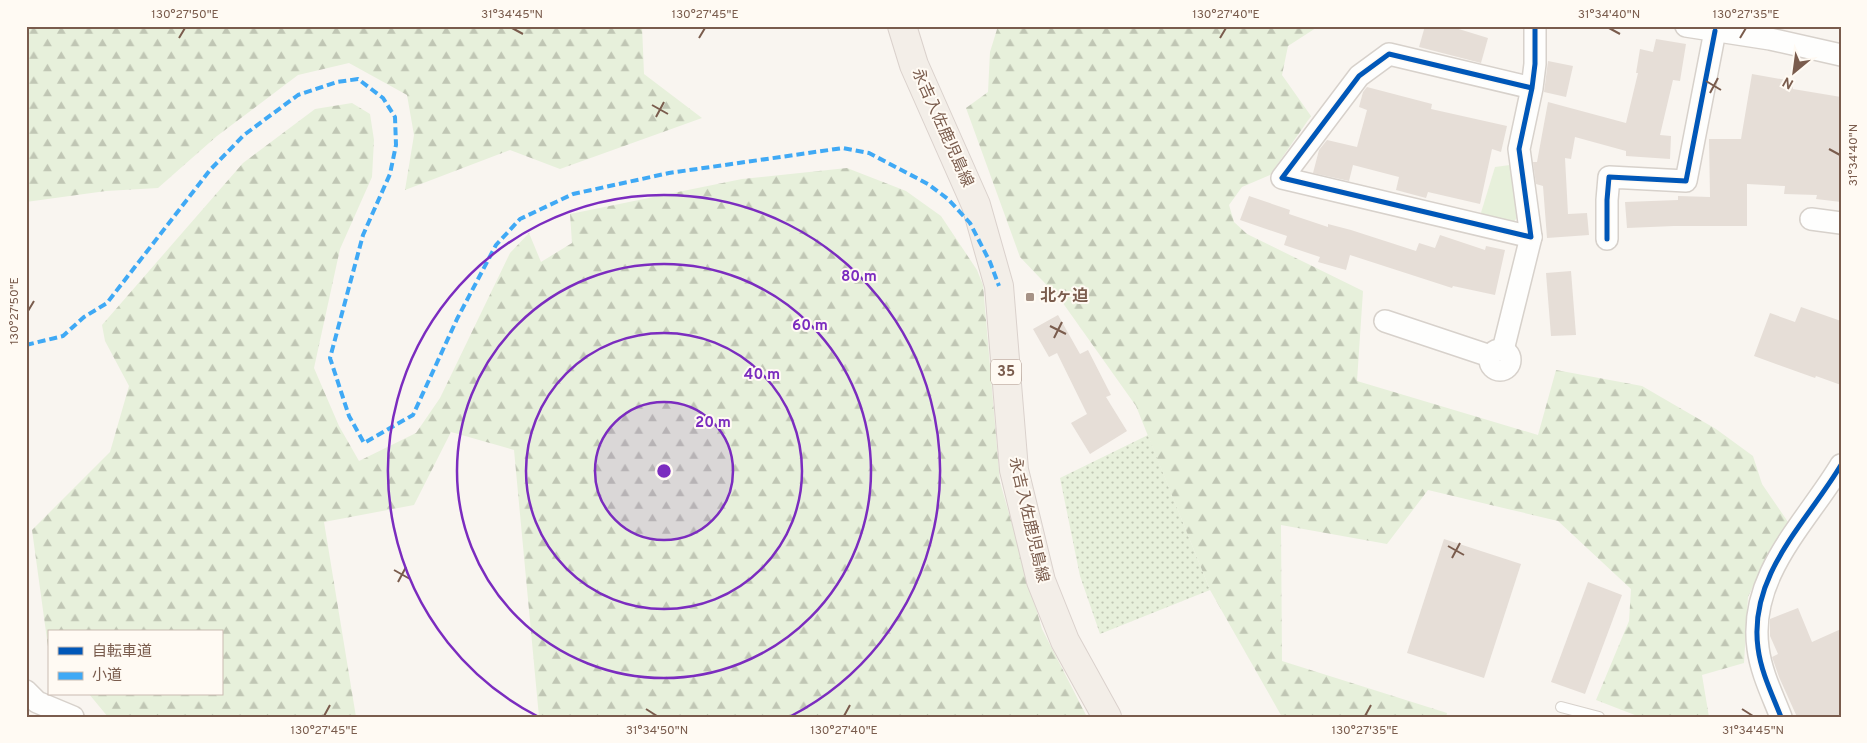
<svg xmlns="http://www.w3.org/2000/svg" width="1867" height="743" viewBox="0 0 1867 743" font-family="Overpass,'Noto Sans JP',sans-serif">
<defs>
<pattern id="grass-dots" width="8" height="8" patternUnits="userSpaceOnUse" patternTransform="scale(1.25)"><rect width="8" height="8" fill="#e7f0db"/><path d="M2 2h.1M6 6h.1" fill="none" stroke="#c0c6b4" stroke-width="1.8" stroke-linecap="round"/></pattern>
<pattern id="forest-firs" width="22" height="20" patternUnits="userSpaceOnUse" patternTransform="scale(1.25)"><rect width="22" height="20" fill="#e7f0db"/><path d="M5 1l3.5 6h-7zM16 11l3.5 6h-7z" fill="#c0c6b4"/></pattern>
</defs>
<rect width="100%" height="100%" fill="#f9f5f0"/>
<path fill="url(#grass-dots)" d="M1148 435 1210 590 1100 634 1080 576 1060 478Z"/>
<g fill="url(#forest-firs)">
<path d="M26 26H642L644 74 702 118 560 169 510 150 405 190 414 135 407 95 349 63 298 75 217 136 158 188 106 191 26 202Z"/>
<path d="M998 26H1319L1288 46 1282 75 1311 116 1270 175 1242 187 1229 205 1234 222 1247 234 1363 291 1357 381 1538 435 1556 370 1642 386 1716 429 1753 456 1762 484 1788 522 1760 571 1748 597 1744 663 1702 675 1709 717H1640L1596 700 1629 621 1631 589 1558 521 1428 490 1387 544 1281 525 1282 661 1447 713 1446 717H1282L1210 590 1136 406 1060 299 1020 257 966 108 988 92 990 52Z"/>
<path d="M352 103 370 114 374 140 372 177 340 249 314 368 339 426 359 461 416 433 440 398 510 253 529 233 541 262 572 243 570 214 742 179 847 168 906 191 941 216 977 270 983 285 1000 482 1042 629 1087 717H539L514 450 451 432 414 505 324 522 356 717H108L89 694H221V632H49V654L32 530 110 452 129 386 105 341 102 325 243 163 315 109Z"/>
</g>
<path fill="#e7f0db" d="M1510 165 1521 213 1512 224 1480 216 1495 167Z"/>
<g fill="#e6ded7">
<path d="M1425 26H1449L1488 38 1481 63 1419 47Z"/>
<path d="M1656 39 1686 44 1680 81 1673 80 1660 135 1671 136 1670 159 1626 156V151L1575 137 1571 159 1565 158 1568 214 1587 213 1589 235 1547 238 1543 186 1536 184 1533 162H1537L1548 102 1626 123 1638 73H1636L1640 49 1653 52Z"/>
<path d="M1548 61 1573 66 1566 97 1544 92Z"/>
<path d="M1752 74 1792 81 1793 89 1841 97V202L1816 199 1817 195 1784 194 1785 186 1747 184V226H1674L1627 228 1625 202 1678 200V196L1710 197 1709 139H1741Z"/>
<path d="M1367 87 1432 104 1431 109 1507 126 1501 152 1492 149 1480 204 1428 192 1426 198 1396 190 1399 177 1353 165 1349 181 1313 173 1319 150 1327 140 1357 147 1367 110 1359 107 1363 92Z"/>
<path d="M1249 196 1290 210 1289 214 1328 227V224L1351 230 1416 251 1419 243 1435 248 1440 235 1485 250 1486 246 1505 250 1495 295 1453 286 1452 288 1350 255 1346 270 1318 262 1320 257 1284 245 1287 236 1240 220Z"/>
<path d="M1571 271 1576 335 1551 336 1546 273Z"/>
<path d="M1801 307 1841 321V385L1816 376 1815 378 1754 356 1770 313 1795 322Z"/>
<path d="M1058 315 1080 354 1088 350 1111 395 1106 397 1127 431 1090 454 1071 423 1087 414 1057 353 1049 357 1033 329Z"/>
<path d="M1444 539 1521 564 1484 678 1407 653Z"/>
<path d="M1588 582 1622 595 1585 694 1551 682Z"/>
<path d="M1798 608 1812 642 1841 629V717H1797L1779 677 1772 657 1778 654 1770 636V619Z"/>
</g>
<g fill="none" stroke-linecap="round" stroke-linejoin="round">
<g stroke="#d7d1cb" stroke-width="12">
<path id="service" d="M1561 707 1599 717"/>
</g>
<g stroke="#d7d1cb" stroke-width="24">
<g id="minor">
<path d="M1686 26 1770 39 1841 55"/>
<path d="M1532 88 1389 54 1359 76 1282 178 1531 237 1519 149 1532 88 1535 64V26"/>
<path d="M1811 219 1841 223"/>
<path d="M1607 239V200L1609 177 1686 181 1715 31"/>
<path d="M1385 321 1490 356"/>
<circle cx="1500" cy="360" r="10"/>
<path d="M1503 350 1531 237"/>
<path d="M26 691 37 702 73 717"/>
<path d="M1781 717C1772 694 1761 672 1758 648 1748 575 1807 522 1841 465"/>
</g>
</g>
<g stroke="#dad1cc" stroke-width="30">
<path id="primary" d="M902 26 914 65 976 205 999 286 1014 470 1041 581 1065 641 1107 717"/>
</g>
<use href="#service" stroke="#fefefd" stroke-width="10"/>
<use href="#minor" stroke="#fefefd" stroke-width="21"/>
<use href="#primary" stroke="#f3eee8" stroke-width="28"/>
<path stroke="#3fa9f5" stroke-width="4" stroke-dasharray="8 4" stroke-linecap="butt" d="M26 345 63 336 84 317 107 303 210 170 244 135 298 95 337 82 358 79 383 98 395 117 396 145 390 174 363 235 330 358 349 416 364 443 413 415 457 319 496 245 520 219 573 194 669 173 843 148 869 153 928 184 948 199 970 223 990 262 999 286"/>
<g stroke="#fffaf3" stroke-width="8">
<g id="cycleway">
<path d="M1532 88 1389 54 1359 76 1282 178 1531 237 1519 149 1532 88 1535 64V26"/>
<path d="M1607 239V200L1609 177 1686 181 1715 31"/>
<path d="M1781 717C1772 694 1761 672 1758 648 1748 575 1807 522 1841 465"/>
</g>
</g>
<use href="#cycleway" stroke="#0057b8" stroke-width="5"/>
</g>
<path fill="none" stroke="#7a5c4d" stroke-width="2" d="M512 28 523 34M1609 28 1620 34M179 38 185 28M699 38 705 28M1220 38 1226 28M1740 38 1746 28M1706 81 1721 90M1710 93 1718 78M652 105 668 114M656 117 664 102M1829 149 1840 155M28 311 34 301M1050 326 1066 334M1054 338 1062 322M1448 546 1464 555M1452 558 1460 543M394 570 410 579M398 582 406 567M646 709 657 716M1742 709 1753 716M324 716 330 705M844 716 850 705M1365 716 1371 705"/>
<circle cx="664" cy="471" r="69" fill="#7b2cbf" fill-opacity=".12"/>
<g fill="none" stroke="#7b2cbf" stroke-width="2.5">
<circle cx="664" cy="471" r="69"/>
<circle cx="664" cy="471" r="138"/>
<circle cx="664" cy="471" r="207"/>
<path d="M537 716A276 276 0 1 1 791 716"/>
</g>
<rect fill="#a69286" stroke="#fffaf3" stroke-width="2" x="1025" y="292" width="10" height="10" rx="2.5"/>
<g text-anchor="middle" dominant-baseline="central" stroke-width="4" stroke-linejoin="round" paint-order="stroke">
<rect fill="#fffaf3" stroke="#a28b7f" stroke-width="1" x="991" y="359.5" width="30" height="25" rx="4"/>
<g font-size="15" font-weight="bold" fill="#7a5c4d">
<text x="1006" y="372">35</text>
</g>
<g font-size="16" fill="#7a5c4d" stroke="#fffaf3">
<text transform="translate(942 128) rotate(66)">永吉入佐鹿児島線</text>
<text transform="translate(1028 520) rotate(77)">永吉入佐鹿児島線</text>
</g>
<g font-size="16" font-weight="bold" fill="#7a5c4d" stroke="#fffaf3" text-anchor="start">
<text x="1040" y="297">北ヶ迫</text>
</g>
</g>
<circle cx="664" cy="471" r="8" fill="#7b2cbf" stroke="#fffaf3" stroke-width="2.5"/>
<g font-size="15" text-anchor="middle" font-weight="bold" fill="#7b2cbf" stroke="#fffaf3" stroke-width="4" stroke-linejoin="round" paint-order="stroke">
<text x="859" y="281">80 m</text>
<text x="810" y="330">60 m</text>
<text x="762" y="379">40 m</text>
<text x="713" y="427">20 m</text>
</g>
<rect width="1867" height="743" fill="none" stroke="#fffaf3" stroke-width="55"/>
<rect x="48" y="630" width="175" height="65" fill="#fffaf3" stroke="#cabbb1"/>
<rect x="58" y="647" width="25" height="8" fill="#0057b8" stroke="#cabbb1"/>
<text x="92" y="656" font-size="15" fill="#7a5c4d">自転車道</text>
<rect x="58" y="672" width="25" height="8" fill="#3fa9f5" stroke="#cabbb1"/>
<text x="92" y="680" font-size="15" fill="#7a5c4d">小道</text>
<g transform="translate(1794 72) rotate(209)" stroke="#fffaf3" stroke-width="4" paint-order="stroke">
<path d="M0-4L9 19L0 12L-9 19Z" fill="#7a5c4d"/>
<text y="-8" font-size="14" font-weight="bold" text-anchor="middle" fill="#7a5c4d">N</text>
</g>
<rect x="28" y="28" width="1812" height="688" fill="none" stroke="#7a5c4d" stroke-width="2"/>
<g font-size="12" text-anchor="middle" fill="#7a5c4d">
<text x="185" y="18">130°27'50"E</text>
<text x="512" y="18">31°34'45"N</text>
<text x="705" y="18">130°27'45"E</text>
<text x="1226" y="18">130°27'40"E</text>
<text x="1609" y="18">31°34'40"N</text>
<text x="1746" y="18">130°27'35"E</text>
<text transform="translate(1853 155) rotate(-90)" y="4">31°34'40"N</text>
<text transform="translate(14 311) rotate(-90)" y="4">130°27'50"E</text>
<text x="324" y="734">130°27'45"E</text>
<text x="657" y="734">31°34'50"N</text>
<text x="844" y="734">130°27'40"E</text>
<text x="1365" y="734">130°27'35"E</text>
<text x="1753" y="734">31°34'45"N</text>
</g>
</svg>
